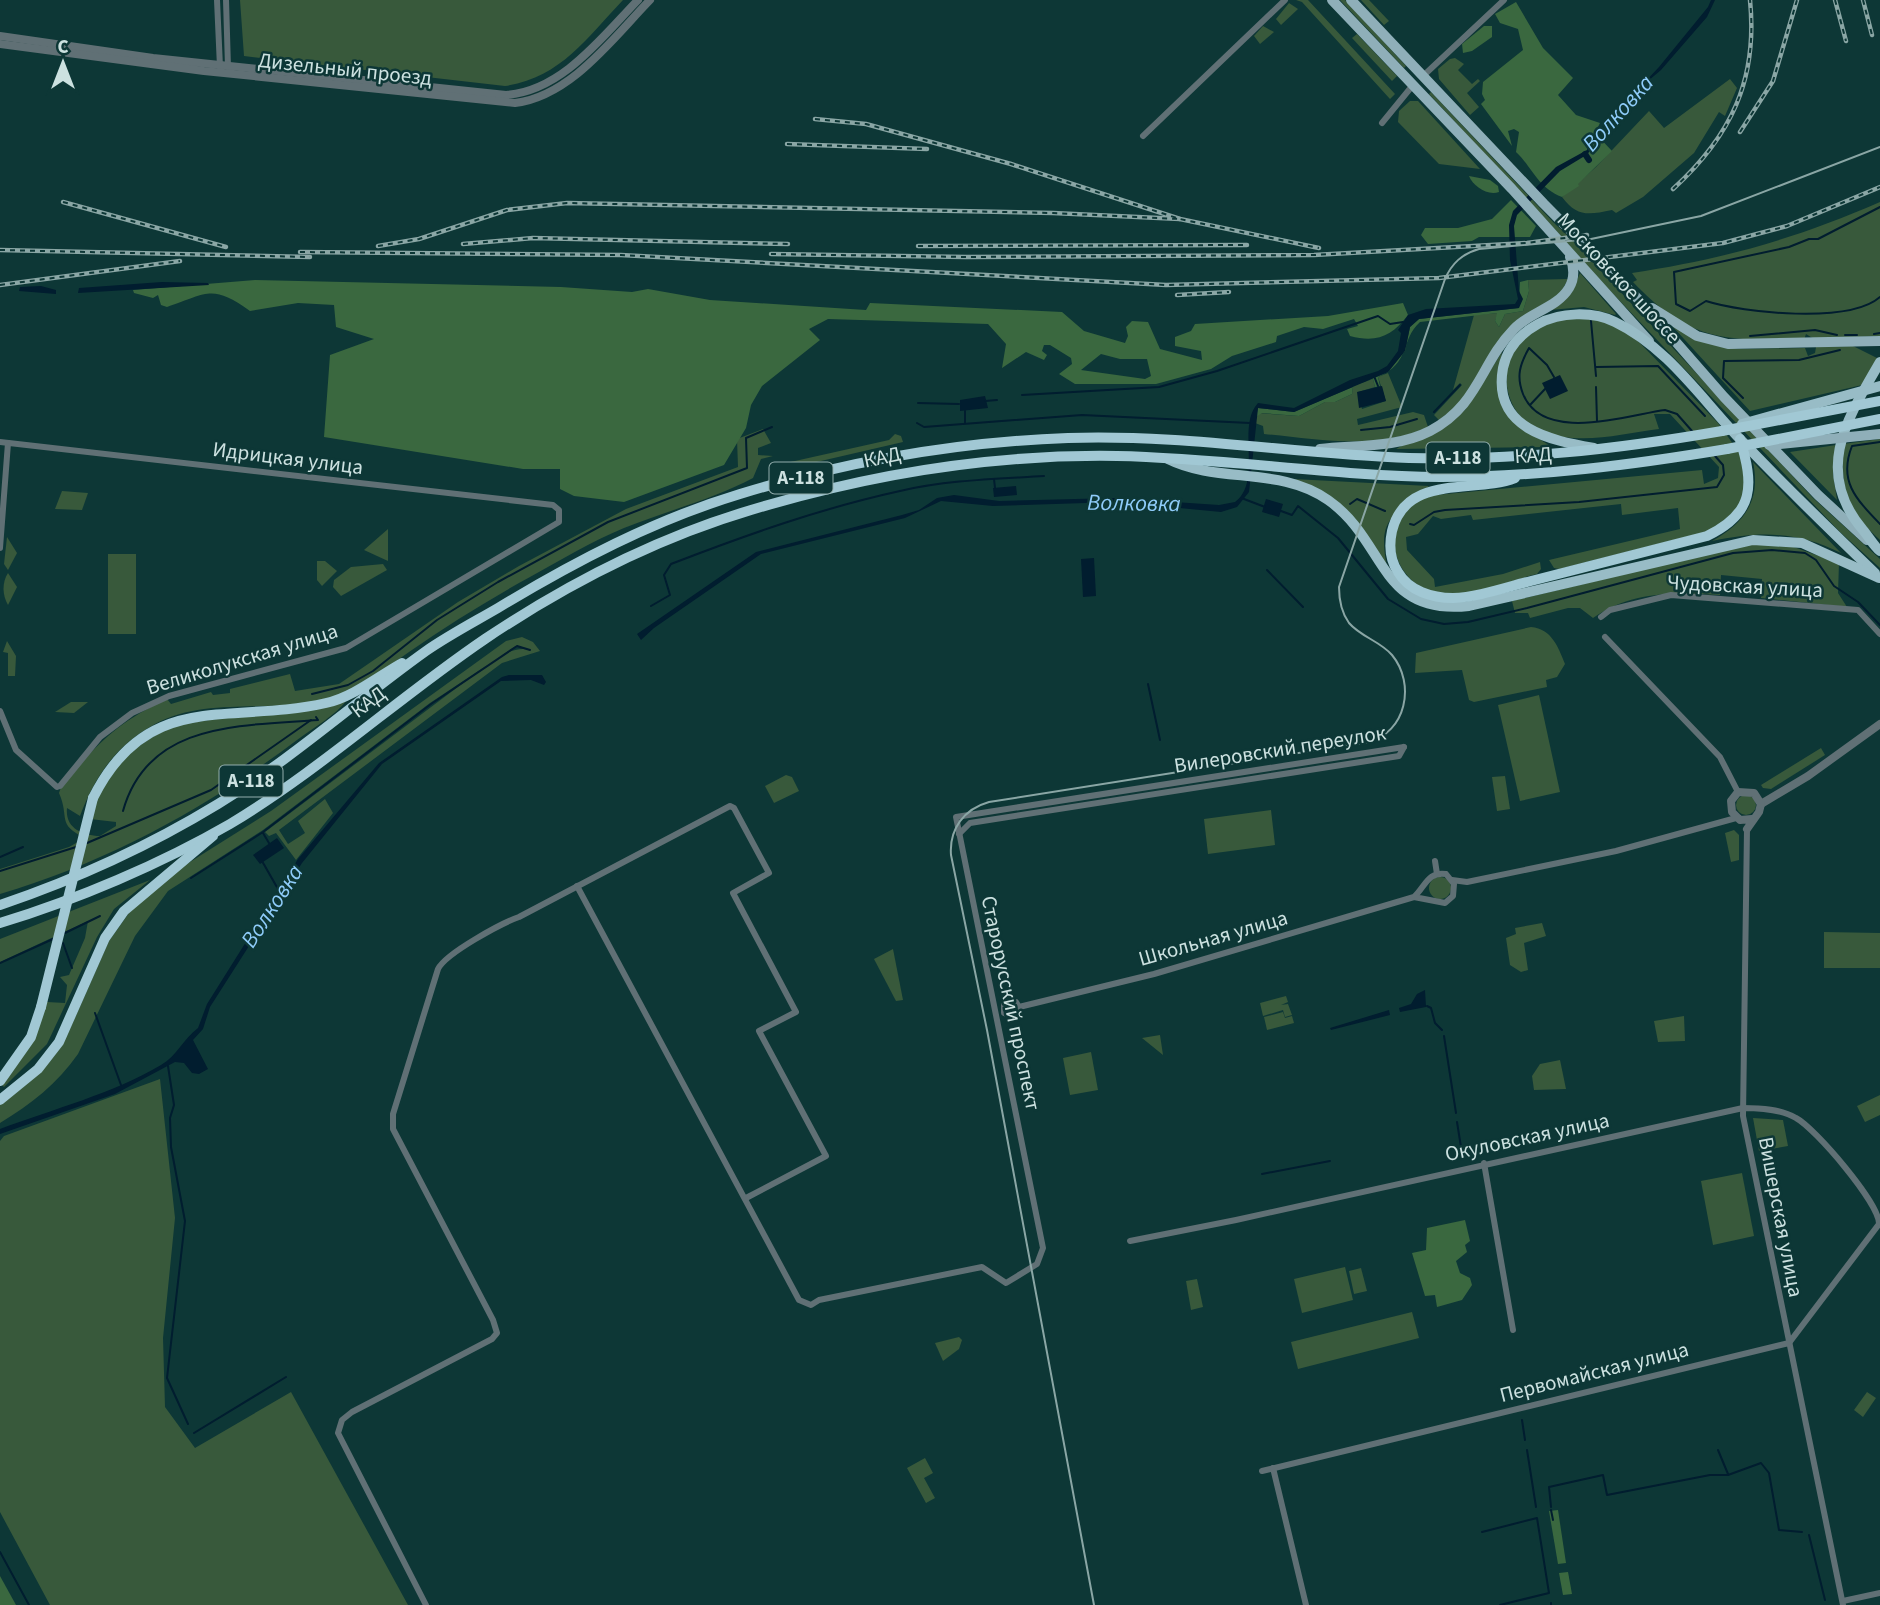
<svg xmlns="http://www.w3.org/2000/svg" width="1880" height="1605" viewBox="0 0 1880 1605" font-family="'Source Sans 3',sans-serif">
<rect width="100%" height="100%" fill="#0d3736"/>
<g fill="#38593b">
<path d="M240 0H623C586 39 560 78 505 86L244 56Z"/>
<path d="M1296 0H1308L1395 94 1390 99 1302 2Z"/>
<path d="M1340 0H1345L1406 66 1404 68Z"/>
<path d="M1361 0H1369L1389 21 1384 25Z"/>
<path d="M1289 3 1298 9 1281 25 1276 19Z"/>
<path d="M1263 26 1274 32 1260 44 1254 36Z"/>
<path d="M1357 34 1397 76 1392 81 1352 38Z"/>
<path d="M1455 58 1464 64 1458 70 1472 84 1478 79 1480 81 1467 93 1479 107 1470 115 1439 79 1438 69 1450 59Z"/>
<path d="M1730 79 1737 88 1725 116 1719 112 1694 153 1643 197 1616 213 1612 210C1588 215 1577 217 1562 197L1596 167 1649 111 1664 128Z"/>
<path d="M1431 92 1553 222 1568 236 1562 237 1429 94Z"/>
<path d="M1410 101H1418L1480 169 1439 164 1398 122 1399 111Z"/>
<path d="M1880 202V336L1814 339 1806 334 1804 340C1725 340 1691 343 1633 282L1637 280 1632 273C1724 259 1795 239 1880 202Z"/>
<path d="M1572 240 1813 498 1880 559V568L1840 532 1598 278 1566 242Z"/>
<path d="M1580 273 1616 314 1615 315 1584 307 1550 310 1572 292Z"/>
<path d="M1568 279 1560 294 1519 319 1462 402 1439 420 1434 415 1462 385 1460 383 1453 390 1474 315 1498 313 1495 321 1499 327 1505 314 1523 311 1529 291 1528 280Z"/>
<path d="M1572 318 1604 320 1634 337 1718 423 1741 455 1747 477 1739 507 1713 530 1559 569 1554 568 1549 560 1680 529 1678 508 1622 515 1621 504 1473 520 1471 515 1441 519 1433 516 1418 534 1406 537 1407 550 1434 579 1435 587 1503 574 1540 562 1541 569 1537 574C1507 581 1468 600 1436 593 1402 586 1381 543 1404 513 1409 507 1419 501 1425 496L1702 470 1704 484 1718 478 1719 467 1670 414H1654L1659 429C1620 434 1580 446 1541 431 1503 417 1493 359 1527 334 1540 324 1557 321 1572 318Z"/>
<path d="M1673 327 1711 344 1738 349 1805 348 1808 356 1815 353 1816 347 1853 346 1877 358 1862 385 1750 411Z"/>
<path d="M1502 352 1498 375 1520 427 1552 447 1396 449 1465 410Z"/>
<path d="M1388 373 1402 407 1357 419 1358 425 1413 412 1424 415 1428 427C1377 451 1318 439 1264 434L1263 426 1255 423 1258 413 1299 416 1325 402H1335L1352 394 1353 386 1373 379 1375 387 1358 392 1362 409 1386 401 1378 377Z"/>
<path d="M763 429 771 443 758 448V455L773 456 761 459 753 478C716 498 664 512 624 528 592 541 561 560 530 577 488 600 448 625 409 652 387 667 367 684 342 694 282 718 212 693 155 724 116 745 95 776 80 816L67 808C65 828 82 835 100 836L116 826V822L90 819 96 797 127 754 169 726 347 700C336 715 313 728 297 740 208 807 108 862 0 894V869L69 847 85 838C56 824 70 818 59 793L61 787C97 744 116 723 167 699L171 704 211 692 213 695 230 693V689L290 674 295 691 339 684 458 602 519 566 626 509 738 467 737 439Z"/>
<path d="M895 434 901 436 903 442 769 473 777 465 889 440Z"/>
<path d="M1880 439V540C1844 508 1842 491 1843 444Z"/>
<path d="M1836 445 1833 474 1837 500 1790 452Z"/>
<path d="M1753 462 1841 553C1797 531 1760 531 1712 541 1745 523 1761 500 1753 462Z"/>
<path d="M1293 479 1429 486C1402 518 1375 508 1387 567L1345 512Z"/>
<path d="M62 491 88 493 82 510 55 509Z"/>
<path d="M388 529V561L364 550Z"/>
<path d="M7 537 17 553 8 570 4 564Z"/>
<path d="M1746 545H1788L1839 563 1838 593 1847 607 1761 598 1762 579 1721 575 1720 595C1675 592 1632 591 1593 618L1580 608H1568L1530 618 1528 613H1515L1512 601Z"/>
<rect x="108" y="554" width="28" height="80"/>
<path d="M317 561H325L337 571 322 586 317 580Z"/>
<path d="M383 564 387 570 341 596 333 587 334 580 351 567Z"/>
<path d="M8 573 17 587 8 605C2 595 2 582 8 573Z"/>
<path d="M1531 627C1552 629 1558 647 1565 664L1557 677 1546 680 1547 687 1474 702 1469 700 1462 670 1415 673 1416 653Z"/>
<path d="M522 637 533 642 540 651 502 663 279 830 288 844 305 833 298 821 325 799 333 813 296 860 276 833 269 836 265 832 479 671C496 659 512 645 531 650L516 646 430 703 263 830 168 891 135 936 78 1054C57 1084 31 1104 0 1123V1104L54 1056 70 1029 109 941 134 906 163 879 271 811 506 641Z"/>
<path d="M7 641 16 656 15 676H8V653L3 652Z"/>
<path d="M1539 695 1560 792 1520 801 1498 705Z"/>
<path d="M71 702H88L74 713 55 712Z"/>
<path d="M1821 748 1825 755 1771 789 1763 788 1761 785Z"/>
<path d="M786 775 792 777 799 791 774 803 765 786Z"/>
<path d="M1505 776 1510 809 1497 811 1492 777Z"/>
<circle cx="1746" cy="805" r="10"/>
<path d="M1271 810 1275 845 1208 854 1204 819Z"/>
<path d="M1734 830 1739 835V860L1731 862 1725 833Z"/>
<circle cx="1440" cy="888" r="11"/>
<path d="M150 880 114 909 97 937 47 1044 4 1087 2 1085C24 1058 36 1034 47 1002L65 1003 67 985 60 977 69 975 85 938 88 921 0 962V939Z"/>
<path d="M1542 923 1546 936 1524 943 1528 970 1521 972 1510 965 1506 938 1516 934 1515 928Z"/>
<path d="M1824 932 1880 933V968H1824Z"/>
<path d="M893 949 903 1000 896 1001 874 959Z"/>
<path d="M1286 996 1288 1002 1281 1005 1288 1004 1292 1015 1285 1017 1283 1010 1263 1016 1260 1003Z"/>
<path d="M1283 1012 1285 1018 1292 1016 1294 1023 1267 1030 1264 1017Z"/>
<path d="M1684 1016 1685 1041 1658 1042 1654 1021Z"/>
<path d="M1160 1035 1163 1055 1142 1038Z"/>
<path d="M1091 1052 1098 1090 1070 1095 1063 1058Z"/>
<path d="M1560 1060 1566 1089 1534 1090 1532 1076 1540 1064Z"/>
<path d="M160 1079 175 1218 163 1338 165 1407 195 1448 291 1392 408 1605H50L0 1512V1141L4 1136Z"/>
<path d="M1880 1095V1115L1865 1122 1857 1106Z"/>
<path d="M1753 1118 1783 1120 1788 1146 1759 1151Z"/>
<path d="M1742 1173 1754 1236 1713 1245 1701 1181Z"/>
<path d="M1345 1267 1353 1300 1302 1313 1294 1279Z"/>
<path d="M1361 1268 1367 1291 1354 1294 1349 1271Z"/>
<path d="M1197 1279 1203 1307 1191 1310 1186 1281Z"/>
<path d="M1412 1312 1419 1338 1298 1369 1291 1342Z"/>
<path d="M959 1337 962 1340 959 1349 943 1361 935 1343Z"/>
<path d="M1867 1392 1876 1398 1863 1417 1854 1410Z"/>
<path d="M925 1458 933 1473 924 1478 935 1498 926 1503 907 1468Z"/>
</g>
<g fill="#3a683f" fill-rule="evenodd">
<path d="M1516 2 1543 48 1573 78 1558 95 1576 115 1600 123 1595 133 1612 151 1578 184 1579 186 1562 197C1537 187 1533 168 1516 152L1519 132 1514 129 1508 131 1512 146 1481 104 1485 100 1482 94 1483 82 1523 50 1518 29 1500 23 1495 14Z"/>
<path d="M1484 26H1492V37L1472 51 1463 53 1462 44Z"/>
<path d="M1469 176 1490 180 1498 186 1499 192C1487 196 1473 186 1469 176Z"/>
<path d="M1511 200 1536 226 1530 237H1479L1472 241 1428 244 1421 235 1425 228H1458L1492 219Z"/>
<path d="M255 280 561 287 632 292 648 289 710 300 866 310 870 303 1062 312 1084 331 1125 343 1128 336 1126 327 1132 321 1148 322 1160 349 1202 360 1201 351 1175 346V337L1191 331 1195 324 1328 316 1403 303 1408 315C1392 336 1377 343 1350 336L1347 329 1358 326 1354 319 1323 329 1304 327 1277 336 1276 342 1232 356 1211 369 1156 384H1075L1059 374 1072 364 1071 358 1050 345H1044L1042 351 1047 355 1044 360 1026 352 1002 368 1006 344 988 324 828 319 809 329 820 340 762 386 751 405 746 428 724 465 624 502 574 496 560 489V469H523L324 437 330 355 374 339 336 327 334 305 298 303 250 311C212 284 208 293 167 307L161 305 158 295 153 298 134 293 133 290ZM1101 354 1120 359H1147L1151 376 1145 379 1081 370Z"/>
<path d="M1528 280 1529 291 1523 311 1505 314 1499 327 1495 321 1497 313 1420 322C1400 340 1411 363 1378 377L1380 386 1375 387 1373 379 1353 386 1352 394 1335 402H1325L1299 416 1262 413 1256 417 1258 408 1294 412 1388 372 1405 351 1410 327 1419 319 1519 308 1520 282Z"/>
<path d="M1465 1220 1470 1241 1465 1245 1467 1252 1456 1261 1460 1273 1470 1278 1472 1285 1462 1300 1437 1307 1435 1295 1425 1296 1412 1253 1426 1250 1427 1228Z"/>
<path d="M1558 1510 1566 1563 1558 1564 1549 1511Z"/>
<path d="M1568 1572 1572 1594 1563 1595 1559 1573Z"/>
<path d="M0 1576 16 1605H0Z"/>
</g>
<g fill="#011d2f">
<path d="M1711 0H1715L1707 17 1661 70 1635 92 1614 121 1595 139 1588 154 1560 171 1517 215 1514 226 1519 291 1523 299 1519 308 1419 319 1410 327 1405 351 1388 372 1294 412 1258 408 1249 492 1237 507 1221 512 1117 502 993 506 941 501 905 518 761 554 654 628 641 640 637 634 756 552 902 515 919 510 937 498 954 495 999 501 1115 498 1219 505 1235 502C1263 481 1236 426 1258 403L1294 408 1350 380 1378 371 1387 366 1398 351 1401 333 1398 330 1408 315 1426 309 1515 304 1518 299 1510 260 1509 225 1513 211 1556 167 1587 150 1592 138 1659 67 1708 7Z"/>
<path d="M162 282 208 283 209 285 78 293 79 288Z"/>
<path d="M41 286 56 290V294L19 291 20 287Z"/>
<path d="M1560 375 1568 391 1550 399 1542 383Z"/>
<path d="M1382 386 1386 401 1359 408 1357 392Z"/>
<path d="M985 396 988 408 960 411V400Z"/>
<path d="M1016 486 1017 495 994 497 993 488Z"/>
<path d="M1266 499 1283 504 1279 517 1262 512Z"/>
<path d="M1094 558 1096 596 1083 597 1081 559Z"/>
<path d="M509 675H542L546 682 544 685 531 680 501 681 382 764 302 863 210 1007 203 1029 193 1040 208 1069 199 1074 192 1073 184 1063 175 1062 115 1094 0 1134V1129C53 1109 112 1094 161 1065 177 1056 183 1039 198 1028L207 1004 298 859 379 763 502 677Z"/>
<path d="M277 838 284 848 260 864 253 855Z"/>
<path d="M1425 990 1426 1007 1400 1012 1399 1008 1411 1004 1417 994Z"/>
<path d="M1389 1010 1390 1015 1331 1030 1330 1028Z"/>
</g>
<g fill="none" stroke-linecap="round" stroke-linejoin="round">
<g stroke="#011d2f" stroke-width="2">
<path d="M1880 207 1818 239H1809L1789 247 1674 272 1676 304 1690 311 1706 301C1743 313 1850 324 1880 297"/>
<path d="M1591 321 1596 376"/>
<path d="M1874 334 1880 333"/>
<path d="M1845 335H1857"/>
<path d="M1750 336 1815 330 1837 335"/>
<path d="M1596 367 1658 366 1705 416"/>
<path d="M1374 376 1378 386"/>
<path d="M1554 377 1547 365 1529 348C1520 364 1516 376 1523 394 1543 444 1627 415 1665 410L1677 414 1692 431"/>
<path d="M1596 387 1597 421"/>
<path d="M1022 395 1159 387 1217 371 1378 316 1390 324 1403 322"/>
<path d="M1743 398 1723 378 1724 361 1799 360 1840 350"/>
<path d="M985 401 997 400"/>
<path d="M918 403 959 404"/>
<path d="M1530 405 1545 389"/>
<path d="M1434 412 1460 385"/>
<path d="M917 423 924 427 1082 415 1250 423"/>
<path d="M965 423V411"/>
<path d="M1361 430 1390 427 1417 419"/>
<path d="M1880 442 1852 446C1838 481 1856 499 1880 524"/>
<path d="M994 479 995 488"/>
<path d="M1244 499 1265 507"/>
<path d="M1350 504 1357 499 1385 511"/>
<path d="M1281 511 1292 515 1298 506 1338 538 1388 599 1421 619 1444 624 1468 622 1527 608 1733 553 1772 550 1805 553 1816 560 1834 586 1858 602 1880 625"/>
<path d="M1410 524 1414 525 1434 512 1445 510 1579 502 1717 487 1724 475 1723 465 1715 456"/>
<path d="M1267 570 1303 607"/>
<path d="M651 606 670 595 664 575 671 564C746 535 822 508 900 491 947 480 996 479 1044 476"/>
<path d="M1148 684 1160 740"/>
<path d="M312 694 348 685 373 671 437 620 498 582 608 522 747 468 746 438 772 427"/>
<path d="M123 811C148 721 242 726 318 720L316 717"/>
<path d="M263 833 269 843"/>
<path d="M87 843 211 790 311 720"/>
<path d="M0 857 23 847"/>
<path d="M262 861 278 889"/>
<path d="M0 871 76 847"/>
<path d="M191 878 263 832 431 704 517 646 530 650"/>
<path d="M65 933 100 916"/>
<path d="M63 943 72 968"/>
<path d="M0 963 53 939"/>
<path d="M1427 1006 1431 1008 1435 1023 1442 1030"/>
<path d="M95 1013 121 1085"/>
<path d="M1444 1036 1456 1113"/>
<path d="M168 1066 174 1105 170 1118 171 1147 185 1221 167 1378 188 1424"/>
<path d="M1457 1122 1461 1147"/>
<path d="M1262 1174 1330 1161"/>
<path d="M1522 1420 1525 1440"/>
<path d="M194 1433 286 1377"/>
<path d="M1527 1450 1536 1507"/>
<path d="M1718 1450 1728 1474"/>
<path d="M1551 1507 1549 1487 1603 1475 1607 1495 1710 1475H1728L1761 1463 1769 1473 1779 1530 1802 1532"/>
<path d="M1551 1510 1553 1520"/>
<path d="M1482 1532 1537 1518 1549 1593 1500 1605"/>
<path d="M1809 1535 1825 1600"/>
<path d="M0 1552 29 1605"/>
<path d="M1551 1603V1605"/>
</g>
<path stroke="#011d2f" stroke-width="6" d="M1585 154 1589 160"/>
<g stroke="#607075" stroke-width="6">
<path d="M217 0 220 67"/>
<path d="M226 0 228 67"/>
<path d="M1423 76 1504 0"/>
<path d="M1382 123 1413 85"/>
<path d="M1143 136 1285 0"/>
<path d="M0 442 553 505 559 510V522L346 648 169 696 132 713 100 737 60 786 57 787 16 750 0 711"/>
<path d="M0 548 8 443"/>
<path d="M1601 617 1610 610 1671 595 1858 610 1880 634"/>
<path d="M1605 637 1720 757 1738 792"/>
<path d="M1747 829 1743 1116 1843 1605"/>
<path d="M959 834 970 823 1399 756 1404 747"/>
<path d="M1435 861 1437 874"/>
<path d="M1452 880 1467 882 1616 851 1736 818"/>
<path d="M577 886 799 1300 811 1305 819 1300 982 1267 1006 1283 1037 1264 1043 1248 956 817 1404 747"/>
<path d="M1019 1007 1014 1017 1004 1013V1005L1008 1002H1016L1019 1007 1154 974 1414 897 1445 903 1453 896 1454 884 1446 874C1428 871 1425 887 1414 897"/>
<path d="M1484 1163 1513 1330"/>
<path d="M1130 1241 1236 1220 1743 1108C1761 1108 1781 1109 1796 1118 1815 1128 1880 1204 1879 1224"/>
<path d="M1273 1468 1306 1605"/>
<path d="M1262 1471 1789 1343 1879 1224"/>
<path d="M1843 1601 1880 1593"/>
<path d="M426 1605 338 1433 342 1420 352 1412 492 1339 497 1333 493 1320 393 1129V1114L438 969C446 953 502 923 519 917L730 806 734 808 769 873 733 893 796 1012 759 1031 826 1156 746 1198"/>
</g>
<g stroke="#607075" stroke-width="8">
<path d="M0 36 153 58 506 95C562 91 602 37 638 0"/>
<path d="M0 44 204 71 515 103C571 96 613 38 650 0"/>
<path d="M1761 804 1808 776 1880 724"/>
<path d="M1747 829 1759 812 1761 804 1754 793 1738 792 1731 801 1732 812 1740 820 1752 819"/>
</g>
<g stroke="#8fafb9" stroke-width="10">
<path d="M1332 0 1512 189 1649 341"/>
<path d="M1351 0 1544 204 1641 302 1724 397 1818 495 1867 540"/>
<path d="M1652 308 1697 336 1728 344 1880 341"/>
<path d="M1320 449C1357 445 1397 448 1430 431 1479 405 1480 364 1514 329 1530 312 1557 308 1569 288 1575 278 1574 267 1570 257"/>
</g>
<g stroke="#98bcc6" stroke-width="10">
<path d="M1880 362C1847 419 1813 471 1863 530 1869 537 1873 545 1880 551"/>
<path d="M1594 448C1550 440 1492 429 1503 368 1507 348 1520 334 1538 324 1560 312 1593 311 1615 322 1667 347 1700 397 1739 438 1783 484 1829 529 1875 573"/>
<path d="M1168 459C1218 484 1280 466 1328 500 1387 541 1378 616 1469 606L1753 540 1802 543 1879 578"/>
</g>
<g stroke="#a1c8d4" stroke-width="10">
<path d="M1515 478C1475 494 1406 473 1392 531 1389 545 1390 560 1398 572 1409 591 1432 598 1453 598 1479 597 1506 587 1531 581 1590 566 1648 551 1707 536 1755 513 1754 485 1740 439"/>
<path d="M93 798C148 688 230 725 326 703 353 697 377 677 402 663"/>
<path d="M0 905C77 879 149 846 218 804 292 759 356 701 426 651 449 635 474 622 498 608 574 562 654 520 740 494 845 462 958 442 1068 438 1182 434 1295 454 1409 458 1515 461 1618 449 1722 431"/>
<path d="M0 923C76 900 161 864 230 824 320 770 398 698 485 639 567 584 657 538 751 510 870 474 993 454 1117 456 1225 458 1333 476 1441 477 1538 477 1632 465 1727 449"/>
<path d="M0 1081 31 1037 41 1007"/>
<path d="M0 1100 38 1069 59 1042 105 938 124 911 213 836"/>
</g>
<path stroke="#8aa6a5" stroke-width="2" d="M1094 1605 987 1030 951 855C949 829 964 809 989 802L1368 742C1406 733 1416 684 1392 655 1380 641 1361 637 1349 623 1341 612 1339 600 1339 587L1445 279C1452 263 1462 254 1479 249L1591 239 1701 216 1880 147"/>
<g stroke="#8aa6a5" stroke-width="4.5">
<g id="rail">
<path d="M1835 0 1846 41"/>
<path d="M1863 0 1872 35"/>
<path d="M815 119 866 124 1011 164 1180 219 1319 248"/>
<path d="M1740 132 1773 81 1797 0"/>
<path d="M787 144 927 149"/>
<path d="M1673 189C1731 136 1758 80 1750 0"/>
<path d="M63 202 226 247"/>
<path d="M463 244 533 238 788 244"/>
<path d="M378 246 419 239 507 210 567 203 1053 213 1180 219"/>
<path d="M918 246 1247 245"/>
<path d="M0 250 310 257"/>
<path d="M300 252 621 255 1166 285 1439 278 1723 243 1787 226 1880 187"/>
<path d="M771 254 966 257 1314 255 1527 243 1587 235"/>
<path d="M0 285 180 261"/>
<path d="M1177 295 1229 292"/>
</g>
</g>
<use href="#rail" stroke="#0d3736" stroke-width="2" stroke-dasharray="5" stroke-linecap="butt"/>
<path stroke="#8fafb9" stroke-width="10" d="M1769 445 1880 434"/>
<path stroke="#98bcc6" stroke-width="10" d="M1742 424 1880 386"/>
<g stroke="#a1c8d4" stroke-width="10">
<path d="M1722 431 1880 401"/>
<path d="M1727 449 1880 419"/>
<path d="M41 1007 93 798"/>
</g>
</g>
<g text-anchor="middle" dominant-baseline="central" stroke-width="5" stroke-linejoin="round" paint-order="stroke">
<g fill="#0d3736" stroke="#93aead" stroke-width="2">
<rect x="1426.5" y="442.5" width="63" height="31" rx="5"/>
<rect x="769.5" y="462.5" width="63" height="31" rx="5"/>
<rect x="219.5" y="765.5" width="63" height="31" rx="5"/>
</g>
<g font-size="19" font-weight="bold" fill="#cce1e0">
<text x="1458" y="458">А-118</text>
<text x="801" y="478">А-118</text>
<text x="251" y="781">А-118</text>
</g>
<g font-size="21" fill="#cce1e0" stroke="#0d3736">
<text transform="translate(345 69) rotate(6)">Дизельный проезд</text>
<text transform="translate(1619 278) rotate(47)">Московское шоссе</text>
<text transform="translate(1533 455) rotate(-4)">КАД</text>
<text transform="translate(882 457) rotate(-12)">КАД</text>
<text transform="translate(288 458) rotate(7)">Идрицкая улица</text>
<text transform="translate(1745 586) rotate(3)">Чудовская улица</text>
<text transform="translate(242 659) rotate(-17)">Великолукская улица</text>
<text transform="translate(368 702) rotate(-37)">КАД</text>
<text transform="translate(1280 749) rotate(-9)">Вилеровский переулок</text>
<text transform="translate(1213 938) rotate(-16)">Школьная улица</text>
<text transform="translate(1011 1003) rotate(78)">Старорусский проспект</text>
<text transform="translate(1527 1137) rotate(-12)">Окуловская улица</text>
<text transform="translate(1781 1217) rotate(79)">Вишерская улица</text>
<text transform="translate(1594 1372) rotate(-14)">Первомайская улица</text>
</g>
<g font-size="23" font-style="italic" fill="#8fccfa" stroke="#0d3736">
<text transform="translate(1618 113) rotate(-48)">Волковка</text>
<text transform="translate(1134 503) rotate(1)">Волковка</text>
<text transform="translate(272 906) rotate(-57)">Волковка</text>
</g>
</g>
<g transform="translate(63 63)" stroke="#0d3736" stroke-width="5" paint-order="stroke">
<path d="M0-5L12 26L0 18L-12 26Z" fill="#cce1e0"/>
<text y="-10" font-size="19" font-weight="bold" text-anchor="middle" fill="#cce1e0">С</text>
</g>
</svg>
